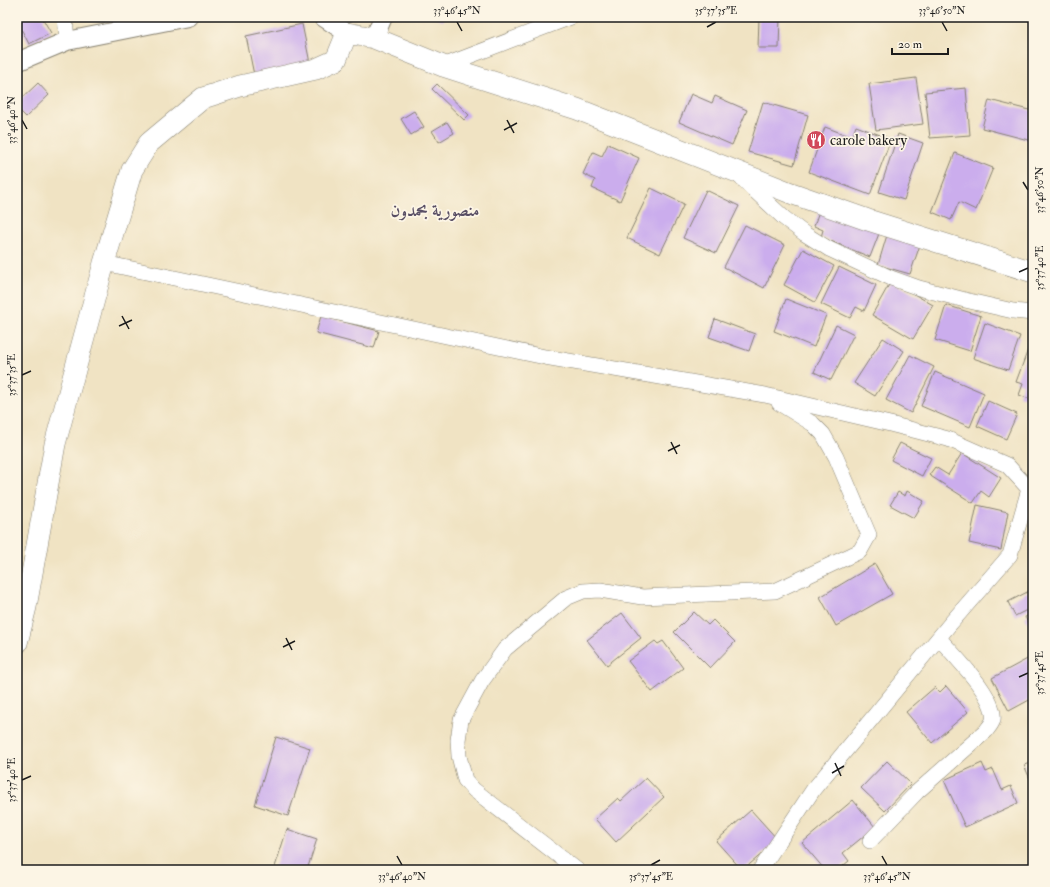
<svg xmlns="http://www.w3.org/2000/svg" width="1050" height="887" viewBox="0 0 1050 887" font-family="'IM FELL Double Pica',Amiri,serif">
<rect width="100%" height="100%" fill="#fcf5e5"/>
<filter id="ink" filterUnits="userSpaceOnUse"><feTurbulence type="fractalNoise" baseFrequency=".025" numOctaves="2"/><feDisplacementMap in="SourceGraphic" scale="8" xChannelSelector="R" yChannelSelector="G"/><feConvolveMatrix kernelMatrix="1 2 1 2 8 2 1 2 1" color-interpolation-filters="sRGB"/></filter>
<filter id="wash" filterUnits="userSpaceOnUse"><feTurbulence type="fractalNoise" baseFrequency=".012" numOctaves="4" result="noise"/><feDisplacementMap in="SourceGraphic" scale="16" xChannelSelector="R" yChannelSelector="G"/><feGaussianBlur stdDeviation="0.9" result="paint"/><feColorMatrix in="noise" values="0 0 0 0 0 0 0 0 0 0 0 0 0 0 0 0 0 1.4 0 .05"/><feComposite in="paint" operator="in"/></filter>
<g filter="url(#wash)">
<rect width="100%" height="100%" fill="#f0e3c3"/>
<g id="blocks">
<g fill="#cbaded">
<path d="M17 17H46L43 19 51 33 29 44 17 21Z"/>
<path d="M432 17H444L443 21Z"/>
<path d="M759 17H780L779 48H758Z"/>
<path d="M302 24 310 63 254 75 246 36Z"/>
<path d="M916 78 923 124 876 130 869 84Z"/>
<path d="M38 83 49 95 26 117 17 108V103Z"/>
<path d="M437 84 469 115 464 120 432 89Z"/>
<path d="M966 88 970 135 930 138 925 92Z"/>
<path d="M691 94 712 103 715 96 747 110 732 145 679 122Z"/>
<path d="M989 100 1033 111 1032 141 982 128Z"/>
<path d="M763 102 808 115 794 165 748 152Z"/>
<path d="M414 111 424 127 411 135 401 119Z"/>
<path d="M447 122 454 133 439 142 432 131Z"/>
<path d="M856 126 891 139 870 195 809 172 825 127 852 137Z"/>
<path d="M898 134 923 143 904 200 879 192Z"/>
<path d="M608 144 639 158 620 201 592 188 595 180 583 174 593 152 602 156Z"/>
<path d="M955 153 993 168 976 210 959 202 951 220 932 212Z"/>
<path d="M651 188 684 204 660 254 627 238Z"/>
<path d="M706 190 739 206 716 253 683 238Z"/>
<path d="M820 208 880 231 870 257 821 237 823 230 814 226Z"/>
<path d="M745 225 785 245 764 288 724 267Z"/>
<path d="M887 235 920 245 910 274 878 265Z"/>
<path d="M803 249 834 266 815 302 784 285Z"/>
<path d="M839 267 876 285 864 311 856 307 850 318 821 304Z"/>
<path d="M891 281 933 305 913 339 872 315Z"/>
<path d="M786 299 826 315 814 347 774 331Z"/>
<path d="M946 305 981 316 970 351 935 340Z"/>
<path d="M321 316 379 331 374 348 316 333Z"/>
<path d="M715 319 755 334 749 351 709 337Z"/>
<path d="M985 323 1020 336 1008 370 973 358Z"/>
<path d="M836 325 854 334 831 380 814 372Z"/>
<path d="M1033 336V397L1032 400 1019 395 1023 384 1016 382Z"/>
<path d="M883 338 904 351 875 396 854 383Z"/>
<path d="M910 355 934 367 911 413 886 400Z"/>
<path d="M935 372 984 393 970 427 921 406Z"/>
<path d="M988 401 1017 414 1006 439 977 426Z"/>
<path d="M900 443 931 458 922 476 891 460Z"/>
<path d="M962 453 1001 478 989 497 981 491 973 503 929 475 935 467 948 475Z"/>
<path d="M907 491 924 501 914 518 890 505 898 492 905 496Z"/>
<path d="M977 505 1008 512 1001 550 969 543Z"/>
<path d="M875 564 892 594 836 626 820 597Z"/>
<path d="M1033 589V607L1015 616 1008 602Z"/>
<path d="M694 612 708 625 713 620 735 642 710 668 674 632Z"/>
<path d="M622 613 641 638 607 665 587 640Z"/>
<path d="M1033 613V633L1025 617Z"/>
<path d="M655 641 658 644 663 641 683 668 652 692 628 661Z"/>
<path d="M1033 656V698L1009 711 992 678Z"/>
<path d="M946 686 968 712 932 743 906 712 935 687 940 692Z"/>
<path d="M276 737 310 748 288 816 255 805Z"/>
<path d="M887 761 911 784 885 811 861 788Z"/>
<path d="M1033 762V786L1024 765Z"/>
<path d="M982 763 986 772 993 769 1002 790 1011 786 1018 803 965 827 944 780Z"/>
<path d="M646 778 664 797 616 842 595 819 618 798 621 801Z"/>
<path d="M853 800 875 827 843 853 849 861 838 870H825L802 843Z"/>
<path d="M751 810 778 840 743 870H742L716 841Z"/>
<path d="M287 829 317 839 307 870H274Z"/>
</g>
</g>
</g>
<g filter="url(#ink)">
<use href="#blocks" fill-opacity="0" stroke="#868070" stroke-width="1"/>
<g fill="none" stroke-linecap="round" stroke-linejoin="round">
<g stroke="#868070" stroke-width="16">
<g id="minor">
<path d="M65 17 67 41"/>
<path d="M443 66 571 17"/>
<path d="M739 176 784 218 805 234 829 249 891 278 919 288 965 300 1013 311 1033 313"/>
<path d="M104 263 545 357 765 395 890 424 948 439 1007 465 1029 489H1033"/>
<path d="M870 841 917 792 986 731C988 728 992 724 993 720 997 697 954 656 939 638"/>
<path d="M577 870 474 790 465 780 459 756 458 740 461 720 482 681 505 649 566 598 583 591 600 590 642 597 775 591 860 551 869 535 836 457 823 434 813 424 779 403"/>
<path d="M760 870 813 790 950 624 1010 555 1029 489"/>
</g>
</g>
<g stroke="#868070" stroke-width="20">
<g id="tertiary">
<path d="M323 17 347 33"/>
<path d="M374 38 383 17"/>
<path d="M17 62 67 41 188 17"/>
</g>
</g>
<g stroke="#868070" stroke-width="22">
<path id="secondary" d="M17 643 26 607 55 444 104 263 132 170 149 143 203 98 240 86 316 69 336 60 347 33 374 38 443 66 577 109 791 193 868 220 1033 272"/>
</g>
<use href="#minor" stroke="#fff" stroke-width="15"/>
<use href="#tertiary" stroke="#fff" stroke-width="18"/>
<use href="#secondary" stroke="#fff" stroke-width="21"/>
</g>
</g>
<path fill="none" stroke="#1c1c1c" stroke-width="1.5" d="M457 22 462 31M942 22 947 31M707 27 716 22M22 120 27 129M507 120 514 133M504 130 517 123M1023 182 1028 190M1019 272 1028 268M122 316 129 329M119 326 132 320M22 375 31 371M671 442 677 454M668 451 680 445M286 638 292 650M283 647 295 641M1019 677 1028 673M835 763 841 776M832 773 844 766M22 780 31 776M397 856 402 865M882 856 887 865M651 865 660 860"/>
<defs>
<g id="restaurant-disc" transform="scale(1)"><circle r="9.5" fill="#d1495b" stroke="#fcf5e5"/><path d="M-5-6h1v4h1v-4h1v4h1v-4h1v5L-1.5 .5V6h-2V.5L-5-1ZM5-6V6H3V1.5H1.5Q1.5-4 5-6Z" fill="#fff"/></g>
</defs>
<g fill-rule="evenodd">
<use href="#restaurant-disc" x="816" y="140"/>
</g>
<g text-anchor="middle" dominant-baseline="central" stroke-width="3.5" stroke-linejoin="round" paint-order="stroke">
<g font-size="15" fill="#1c1c1c" stroke="#fcf5e5" text-anchor="start">
<text x="830" y="140">carole bakery</text>
</g>
<g font-size="17" font-weight="bold" fill="#594f65" stroke="#fcf5e5">
<text x="435" y="210">منصورية بحمدون</text>
</g>
</g>
<rect width="1050" height="887" fill="none" stroke="#fcf5e5" stroke-width="44"/>
<path d="M892 48v6h56v-6" fill="none" stroke="#1c1c1c" stroke-width="2"/>
<text x="898" y="48" font-size="12" fill="#1c1c1c" stroke="#fcf5e5" stroke-width="3" paint-order="stroke">20 m</text>
<rect x="22" y="22" width="1006" height="843" fill="none" stroke="#1c1c1c" stroke-width="1.5"/>
<g font-size="10" text-anchor="middle" fill="#1c1c1c">
<text x="457" y="14">33°46'45"N</text>
<text x="716" y="14">35°37'35"E</text>
<text x="942" y="14">33°46'50"N</text>
<text transform="translate(11 120) rotate(-90)" y="4">33°46'40"N</text>
<text transform="translate(1039 190) rotate(-90)" y="4">33°46'50"N</text>
<text transform="translate(1039 268) rotate(-90)" y="4">35°37'40"E</text>
<text transform="translate(11 375) rotate(-90)" y="4">35°37'35"E</text>
<text transform="translate(1039 673) rotate(-90)" y="4">35°37'45"E</text>
<text transform="translate(11 780) rotate(-90)" y="4">35°37'40"E</text>
<text x="402" y="880">33°46'40"N</text>
<text x="651" y="880">35°37'45"E</text>
<text x="887" y="880">33°46'45"N</text>
</g>
</svg>
